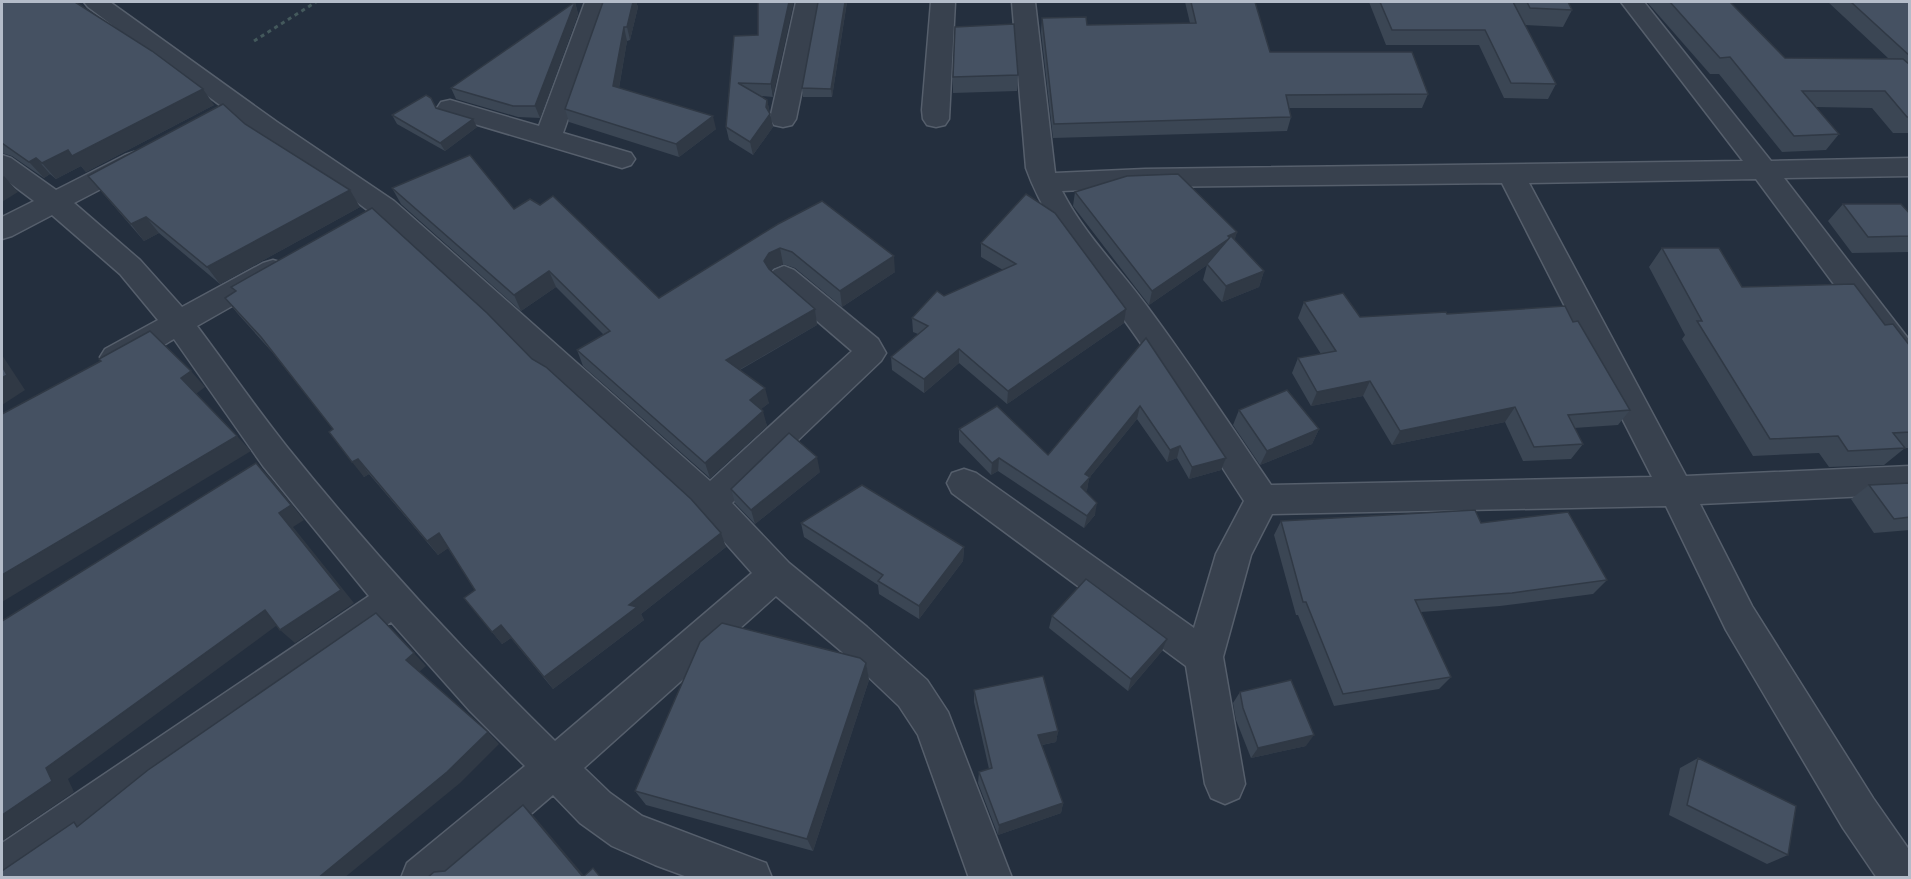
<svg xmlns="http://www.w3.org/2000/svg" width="1911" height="879" viewBox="0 0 1911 879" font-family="'Noto Sans',sans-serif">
<rect width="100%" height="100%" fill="#242f3e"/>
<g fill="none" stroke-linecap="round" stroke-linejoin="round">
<g stroke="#565f6c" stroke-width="3">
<g id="street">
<path d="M84 2H110L277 122 394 201 710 481 852 351 774 284 769 277 774 270 784 266 794 270 878 339 886 353 881 361 732 503 789 563 867 627 927 680 948 712 1012 878H969L918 735 899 706 841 651 776 596 584 768 610 793 642 816 766 863 772 878H690L655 865 612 846 580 823 553 795 456 878H401L407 863 525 766 470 711 391 622 25 878H2V843L369 596 263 466 174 339C154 350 128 373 105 365L100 357 105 349 158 320 120 274 52 215 12 236 2 239V217L34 201 2 177V155L11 158 56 190 125 155 134 152 143 155 147 161 143 167 74 203 140 260 182 307 263 263 273 260 283 263 288 270 283 277 197 326C227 366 256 408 287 447 370 550 460 648 555 741L752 573 698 512 374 215 325 178 259 134 88 7Z"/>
<path d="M585 2H609L563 133 631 153 635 159 631 165 622 168 441 114 437 108 441 102 450 100 539 126Z"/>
<path d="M796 2H820L796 119 792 125 783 127 774 125 770 119Z"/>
<path d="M931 2H955L949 119 945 125 936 127 927 125 923 119 922 110Z"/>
<path d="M1012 2H1035L1055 173 1145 169 1743 161 1621 2H1644L1771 161 1910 158V176L1784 178 1910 341V376L1899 372 1756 179 1529 183 1686 476 1910 466V494L1700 504 1752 606 1873 798 1910 851V878H1877L1843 828 1726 630 1666 506 1272 514 1251 555 1223 657 1245 784 1239 798 1225 804 1211 798 1205 784 1186 666 952 493 947 483 952 473 964 469 976 473 1194 628 1216 554 1244 501C1205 441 1167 379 1125 321 1088 269 1047 227 1026 168ZM1502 183 1652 477 1271 485C1230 425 1190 364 1146 305 1118 267 1084 234 1062 191L1145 187Z"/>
</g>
</g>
<path stroke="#44595c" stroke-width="3" stroke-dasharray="4 4" stroke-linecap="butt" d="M254 41 316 2"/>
<use href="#street" fill="#38414e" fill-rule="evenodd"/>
</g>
<g fill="#3b4654">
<path d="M2 2 214 105 86 172 81 166 56 179 50 174 44 178 12 156 2 153Z"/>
<path d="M575 2 578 14 540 118 518 117 456 99 451 88Z"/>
<path d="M603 2H636L638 7 630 40 627 41 619 88 716 129 679 157 569 122 565 109Z"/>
<path d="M758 2 773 97 761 96 767 100 773 127 753 155 729 140 726 127 734 36 758 35Z"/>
<path d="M847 2 832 97H803L802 88Z"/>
<path d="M1185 2H1255L1270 52 1428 94 1422 108H1289L1291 117 1287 131 1053 138 1041 32 1042 18 1087 25 1190 23Z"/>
<path d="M1369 2H1568L1572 10 1563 27 1525 25 1556 84 1548 99 1504 98 1479 45H1386Z"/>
<path d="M1647 2H1730L1785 58H1888L1828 2H1910V133H1893L1872 108 1816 107 1839 134 1826 150 1782 152 1719 74H1710Z"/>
<path d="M1018 75 1017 91 953 93V77Z"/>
<path d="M436 108 477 127 445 151 397 124 392 115Z"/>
<path d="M245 124 360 207 220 284 159 233 144 241 88 176Z"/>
<path d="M392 188 514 209 659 298 778 224 895 272 842 307 795 268 783 264 772 269 771 271 815 309 817 325 740 370 769 403 761 409 767 426 710 478 583 366 577 350 604 335 556 287 521 311 401 204Z"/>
<path d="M1075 192 1237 232 1234 240 1264 271 1259 287 1222 302 1203 280 1207 265 1149 305 1073 206Z"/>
<path d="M1843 204 1910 214V252L1852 253 1828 221Z"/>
<path d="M981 243 1124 323 1007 404 959 363 924 393 892 370 891 357 918 334 913 332 912 318 944 296 1003 270 981 257Z"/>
<path d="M1662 248 1742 287 1885 325 1910 346V448H1905L1884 465 1829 467 1819 453 1753 456 1682 339 1685 335 1649 267Z"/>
<path d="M231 287 532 359 726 547 641 614 644 620 553 689 511 638 502 644 464 598 475 590 448 548 438 555 369 474 364 477 333 429 272 352 238 314 225 298 235 292Z"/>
<path d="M1304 302 1360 317 1447 314 1573 322 1630 410 1618 425 1574 428 1583 444 1571 459 1523 461 1505 422 1392 445 1363 396 1311 406 1292 373 1298 358 1321 354 1298 318Z"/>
<path d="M1146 338 1226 458 1221 470 1189 479 1177 458 1167 462 1137 419 1089 478 1087 490 1085 492 1095 515 1084 528 998 471 991 475 959 442V429L1048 455Z"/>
<path d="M1239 410 1319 429 1312 444 1260 465 1233 425Z"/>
<path d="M820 472 755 524 735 503 731 489Z"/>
<path d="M1910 483V530L1874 533 1851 499 1869 485Z"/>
<path d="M1281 521 1481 523 1607 580 1593 594 1500 606 1421 612 1451 677 1439 689 1334 706 1298 615H1296L1274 535Z"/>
<path d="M801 523 964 547 963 561 919 619 879 594 878 585 804 537Z"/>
<path d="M1052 616 1167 639 1162 651 1128 691 1049 628Z"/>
<path d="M866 663 869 680 813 851 646 805 635 791Z"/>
<path d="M974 690 1058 731 1056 742 1042 745 1063 803 1061 813 998 835 978 783 979 772 989 769 974 702Z"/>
<path d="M1240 692 1306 746 1251 758 1236 720 1233 703Z"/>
<path d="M1698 758 1788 855 1767 864 1669 815 1680 768Z"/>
</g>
<g fill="#303945">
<path d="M575 2 578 14 540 118 535 106Z"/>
<path d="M633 2H636L638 7 630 40 627 27Z"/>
<path d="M789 2H794L773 97 771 84Z"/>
<path d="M845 2H847L832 97 831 89Z"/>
<path d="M624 27 627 41 617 99 613 86Z"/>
<path d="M203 89 214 105 86 172 81 166 56 179 42 163 68 150Z"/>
<path d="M767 100 773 127 753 155 750 142 766 107Z"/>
<path d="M713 116 716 129 679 157 676 144Z"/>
<path d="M473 119 477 127 445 151 440 143Z"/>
<path d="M36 158 50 174 44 178 29 162Z"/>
<path d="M4 176 18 192 2 202V178Z"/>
<path d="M350 190 360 207 220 284 207 267Z"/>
<path d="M146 217 159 233 144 241 131 224Z"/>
<path d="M1237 232 1233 246 1226 252 1149 305 1152 291 1228 236Z"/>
<path d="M780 248 783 264 772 269 767 277 764 261 769 253Z"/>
<path d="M894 256 895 272 842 307 840 291Z"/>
<path d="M549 271 556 287 521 311 514 295Z"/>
<path d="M1264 271 1259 287 1222 302 1226 286Z"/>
<path d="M815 309 817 325 730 375 726 360Z"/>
<path d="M1126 309 1124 323 1007 404 1008 391Z"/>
<path d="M959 349V363L924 393V379Z"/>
<path d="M2 355 25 390 2 405Z"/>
<path d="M191 371 205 387 196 394 181 378Z"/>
<path d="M1370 381 1363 396 1311 406 1317 392Z"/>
<path d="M765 388 769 403 754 415 750 400Z"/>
<path d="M1140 406 1137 419 1089 478 1087 490 1079 499 1081 487 1085 474Z"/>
<path d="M1515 407 1505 422 1392 445 1400 431Z"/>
<path d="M763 411 767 426 710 478 705 463Z"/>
<path d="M1319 429 1312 444 1260 465 1267 451Z"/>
<path d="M237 436 251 451 2 602V575Z"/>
<path d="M1180 446 1177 458 1167 462 1170 450Z"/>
<path d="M817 457 820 472 755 524 751 510Z"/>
<path d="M999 458 998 471 991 475 992 463Z"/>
<path d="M1226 458 1221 470 1189 479 1192 467Z"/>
<path d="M358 459 369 474 364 477 352 462Z"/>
<path d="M256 463 271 478 304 520 293 527 354 603 295 643 280 630 279 513Z"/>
<path d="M1097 503 1095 515 1084 528 1087 516Z"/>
<path d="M439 533 450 547 438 555 427 541Z"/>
<path d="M721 533 726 547 641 614 644 620 553 689 544 677 629 605Z"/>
<path d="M964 547 963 561 919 619V606Z"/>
<path d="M265 610 280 623 68 779 74 792 2 841V815L46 768Z"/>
<path d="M376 613 389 626 426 666 419 672 406 660Z"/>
<path d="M501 625 511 638 502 644 492 632Z"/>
<path d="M1167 639 1162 651 1128 691 1131 679Z"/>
<path d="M866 663 869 680 813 851 807 839Z"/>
<path d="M1058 731 1056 742 1036 746 1038 735Z"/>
<path d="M488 732 499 744 460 783 344 878H318Z"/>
<path d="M1314 735 1306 746 1251 758 1258 748Z"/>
<path d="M1063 803 1061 813 998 835 999 825Z"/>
<path d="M523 805 533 815 586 878H584Z"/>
</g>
<g fill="#455162" stroke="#303945" stroke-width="1.5">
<path d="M2 2H75L152 51 203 89 72 156 68 150 42 163 36 158 29 162 2 143Z"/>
<path d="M575 2 535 106H513L451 88Z"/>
<path d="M603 2H633L627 27H624L613 86 713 116 676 144 565 109Z"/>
<path d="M758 2H789L771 84 738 83 767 100 766 107 770 114 750 142 726 127 734 36 758 35Z"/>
<path d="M818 2H845L831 89 802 88Z"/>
<path d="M1191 2H1255L1270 52H1412L1428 94 1286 95 1291 117 1054 124 1042 18 1086 17 1087 25 1196 23Z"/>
<path d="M1380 2H1513L1556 84 1511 83 1485 30H1392Z"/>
<path d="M1527 2H1568L1572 10 1530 8Z"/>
<path d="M1670 2H1730L1785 58 1903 59 1910 65V117H1907L1885 91H1802L1839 134 1794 136 1730 57 1720 58Z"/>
<path d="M1851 2H1910V56Z"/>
<path d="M1014 24 1018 75 953 77 955 27Z"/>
<path d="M426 95 431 98 436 108 473 119 440 143 392 115Z"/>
<path d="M223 104 245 124 350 190 207 267 146 217 131 224 88 176Z"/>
<path d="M470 155 514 209 530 199 540 205 553 196 659 298 778 224 822 201 894 256 840 291 792 252 780 248 769 253 764 261 769 269 815 309 726 360 765 388 750 400 763 411 705 463 577 350 610 331 549 271 514 295 392 188Z"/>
<path d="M1178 174 1237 232 1228 236 1230 238 1152 291 1075 192 1127 176Z"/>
<path d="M1026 194 1055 213 1126 309 1008 391 959 349 924 379 891 357 928 326 912 318 937 291 944 296 1016 264 981 243Z"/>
<path d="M1843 204H1901L1910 214V236L1868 237Z"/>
<path d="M372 208 487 313 532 359 546 367 691 499 721 533 629 605 637 607 544 677 501 625 492 632 464 598 475 590 439 533 427 541 358 459 352 462 329 432 333 429 261 337 225 298 236 291 231 287Z"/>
<path d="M1231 236 1264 271 1226 286 1207 264Z"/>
<path d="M1662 248H1719L1742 287 1854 284 1885 325 1893 324 1910 346V432L1893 433 1905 448 1848 451 1838 436 1770 439 1697 321H1702Z"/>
<path d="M1343 293 1360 317 1446 312 1447 314 1565 306 1573 322 1578 321 1630 410 1568 415 1583 444 1534 447 1515 407 1400 431 1370 381 1317 392 1298 358 1336 351 1304 302Z"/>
<path d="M150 331 191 371 181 378 237 436 2 575V414L101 361 99 359Z"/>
<path d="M1146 338 1226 458 1192 467 1180 446 1170 450 1140 406 1085 474 1090 477 1081 487 1097 503 1087 516 999 458 992 463 959 429 997 406 1048 455Z"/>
<path d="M2 366 7 375 2 378Z"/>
<path d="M1287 390 1319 429 1267 451 1239 410Z"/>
<path d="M789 433 817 457 751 510 731 489Z"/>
<path d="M256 463 291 505 279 513 341 590 280 630 265 610 46 768 52 781 2 815V621Z"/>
<path d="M1910 483V517L1894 519 1869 485Z"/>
<path d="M862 485 964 547 919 606 878 581 883 575 801 523Z"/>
<path d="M1475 510 1481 523 1568 512 1607 580 1512 593 1415 600 1451 677 1343 694 1306 602H1303L1281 521Z"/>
<path d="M1086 579 1167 639 1131 679 1052 616Z"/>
<path d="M376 613 414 653 406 660 488 732 447 772 318 878H2V871L74 822 77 827 148 770Z"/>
<path d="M722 623 860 658 866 663 807 839 635 791 700 642Z"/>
<path d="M1043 676 1058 731 1038 735 1063 803 999 825 979 772 992 768 974 690Z"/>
<path d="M1291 680 1314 735 1258 748 1243 708 1240 692Z"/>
<path d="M1698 758 1796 806 1788 855 1687 805Z"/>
<path d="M523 805 583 877 593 868 601 878H427L434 872 445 871Z"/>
</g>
<rect width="1911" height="879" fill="none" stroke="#b4bcc9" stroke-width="6"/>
</svg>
